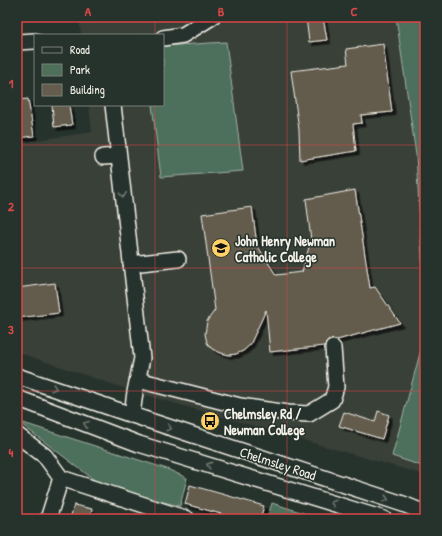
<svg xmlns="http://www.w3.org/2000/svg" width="442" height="536" viewBox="0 0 442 536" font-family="'Patrick Hand',sans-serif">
<defs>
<filter id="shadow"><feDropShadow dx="3.5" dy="3.5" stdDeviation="0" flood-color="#0009"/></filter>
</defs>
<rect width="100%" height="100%" fill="#26332d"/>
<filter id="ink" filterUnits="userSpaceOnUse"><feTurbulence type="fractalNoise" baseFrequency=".025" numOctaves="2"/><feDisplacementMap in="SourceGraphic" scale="8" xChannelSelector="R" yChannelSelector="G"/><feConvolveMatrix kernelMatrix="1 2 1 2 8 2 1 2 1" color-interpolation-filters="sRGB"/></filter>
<g filter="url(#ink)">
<path fill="#393f37" d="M79 17H425V475L135 392 17 352V143L92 132 89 105H163V35H81Z"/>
<g fill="#4e705b" stroke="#a1b0a2">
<path d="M396 17H425V308L416 155Z"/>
<path d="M226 42 243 171 161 177 152 105H163V46Z"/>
<path d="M425 335V467L392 456Z"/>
<path d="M17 421 167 469 187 478 180 506 130 494 97 482Z"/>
<path d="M272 503 322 519H267Z"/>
</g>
<g fill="#645c4d" stroke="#f4f1e8" filter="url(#shadow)">
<path d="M306 17H323L327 40 309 42Z"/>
<path d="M383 44 392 112 361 115 362 123 353 124 356 151 300 160 299 130 291 71 348 64 346 49Z"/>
<path d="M28 99 34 136 17 138V100Z"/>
<path d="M52 105H69L72 125 54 127Z"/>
<path d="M355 190 370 288 375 287 400 323 337 340 332 339 328 341 324 346 270 352 266 310 250 345 243 351 236 354 229 355 221 353 212 349 207 343 205 334 207 321 215 310 202 214 252 207 257 245 276 275 302 272 311 240 306 199Z"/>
<path d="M55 283 59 313 17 318V288Z"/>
<path d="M378 411 389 415 382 439 339 426 344 412 375 422Z"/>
<path d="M190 485 264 506 260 519H239L185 504Z"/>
<path d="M74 505 92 509 90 519H70Z"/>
</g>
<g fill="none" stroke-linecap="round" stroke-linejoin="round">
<g stroke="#f4f1e8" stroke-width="18">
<g id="minor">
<path d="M163 38 183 35 212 17"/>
<path d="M17 42 35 41"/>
<path d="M113 105 142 358 135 392 132 415"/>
<path d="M103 157 118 156"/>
<path d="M131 264 178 259"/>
<path d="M17 376 132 415 403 504 425 513"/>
<path d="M138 380 240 406 288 413 309 414 332 400 336 387 333 348"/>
<path d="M17 398 139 444 384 519"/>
<path d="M17 435 45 456 61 478 187 519"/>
<path d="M48 519 61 478"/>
</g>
</g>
<use href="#minor" stroke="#26332d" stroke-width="15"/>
</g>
<defs><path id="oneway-chevron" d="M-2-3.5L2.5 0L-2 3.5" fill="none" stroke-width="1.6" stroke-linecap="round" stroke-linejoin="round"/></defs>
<g stroke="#6e766e">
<use href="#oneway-chevron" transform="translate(123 195) rotate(84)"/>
<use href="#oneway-chevron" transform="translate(54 388) rotate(19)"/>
<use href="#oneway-chevron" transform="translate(86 424) rotate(-159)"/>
<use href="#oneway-chevron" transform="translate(169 428) rotate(18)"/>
<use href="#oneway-chevron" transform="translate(209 465) rotate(-163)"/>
<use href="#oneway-chevron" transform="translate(386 499) rotate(18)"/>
<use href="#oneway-chevron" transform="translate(333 503) rotate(-163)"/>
</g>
</g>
<path fill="none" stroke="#da4645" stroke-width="1" stroke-opacity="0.55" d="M155 17V35M287 17V519M155 105V519M17 145H425M17 268H425M17 391H425"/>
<defs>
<g id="school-disc" transform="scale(1)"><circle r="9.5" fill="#ffd166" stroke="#26332d"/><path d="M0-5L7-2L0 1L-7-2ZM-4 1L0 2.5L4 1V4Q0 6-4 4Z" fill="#111"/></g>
<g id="bus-disc" transform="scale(1)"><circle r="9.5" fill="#ffd166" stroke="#26332d"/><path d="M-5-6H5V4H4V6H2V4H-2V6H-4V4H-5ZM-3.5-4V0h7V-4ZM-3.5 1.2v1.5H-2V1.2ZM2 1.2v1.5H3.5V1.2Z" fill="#111"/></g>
</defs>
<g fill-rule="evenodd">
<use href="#school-disc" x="221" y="248"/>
<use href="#bus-disc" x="210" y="421"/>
</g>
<g text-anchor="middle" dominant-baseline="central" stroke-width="3" stroke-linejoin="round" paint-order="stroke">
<g font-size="14" font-weight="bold" fill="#f4f1e8" stroke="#26332d" text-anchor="start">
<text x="235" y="240">John Henry Newman<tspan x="235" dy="16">Catholic College</tspan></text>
<text x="224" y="413">Chelmsley Rd /<tspan x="224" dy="16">Newman College</tspan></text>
</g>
<g font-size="14" fill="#f4f1e8" stroke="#26332d">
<text transform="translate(278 463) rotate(18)">Chelmsley Road</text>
</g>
</g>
<rect width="442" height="536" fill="none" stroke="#26332d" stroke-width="44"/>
<rect x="34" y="34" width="130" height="72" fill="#26332d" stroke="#787f78"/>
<rect x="42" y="47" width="20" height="6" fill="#26332d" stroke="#787f78"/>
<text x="70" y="54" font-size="12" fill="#f4f1e8">Road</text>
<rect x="42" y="64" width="20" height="12" fill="#4e705b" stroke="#787f78"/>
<text x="70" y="74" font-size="12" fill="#f4f1e8">Park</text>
<rect x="42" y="84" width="20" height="12" fill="#645c4d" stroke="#787f78"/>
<text x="70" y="94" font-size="12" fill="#f4f1e8">Building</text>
<rect x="22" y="22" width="398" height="492" fill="none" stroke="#da4645" stroke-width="1.5"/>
<g font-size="13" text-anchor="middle" font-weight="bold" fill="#da4645">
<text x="88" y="16">A</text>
<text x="221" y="16">B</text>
<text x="354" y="16">C</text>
<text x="11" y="88">1</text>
<text x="11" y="211">2</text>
<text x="11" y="334">3</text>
<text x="11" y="457">4</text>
</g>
</svg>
